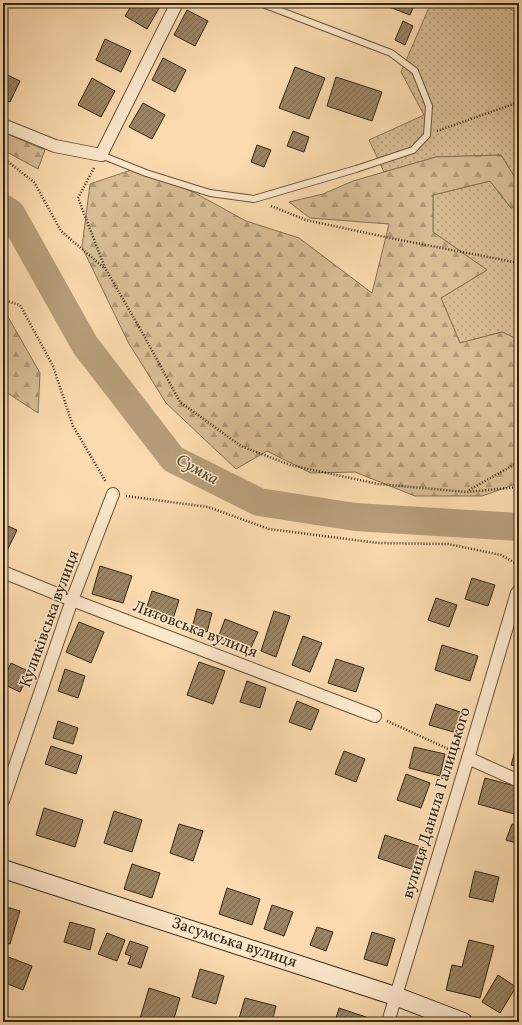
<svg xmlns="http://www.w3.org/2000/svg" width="522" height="1025" viewBox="0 0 522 1025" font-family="Vollkorn,serif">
<defs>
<pattern id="grass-dots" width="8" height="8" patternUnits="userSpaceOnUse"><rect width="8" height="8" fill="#d8bc94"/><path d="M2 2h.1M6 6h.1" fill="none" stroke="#b09978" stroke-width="1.8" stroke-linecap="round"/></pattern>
<pattern id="forest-firs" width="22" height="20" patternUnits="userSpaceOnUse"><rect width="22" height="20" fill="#d8bc94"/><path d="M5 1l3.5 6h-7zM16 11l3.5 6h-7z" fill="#b09978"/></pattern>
<pattern id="building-hatch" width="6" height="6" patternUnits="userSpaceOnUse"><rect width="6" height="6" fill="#9b8464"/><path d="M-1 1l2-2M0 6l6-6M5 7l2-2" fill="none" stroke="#7f6c51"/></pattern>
</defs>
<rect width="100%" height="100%" fill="#fadaae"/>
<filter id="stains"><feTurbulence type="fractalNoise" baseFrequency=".005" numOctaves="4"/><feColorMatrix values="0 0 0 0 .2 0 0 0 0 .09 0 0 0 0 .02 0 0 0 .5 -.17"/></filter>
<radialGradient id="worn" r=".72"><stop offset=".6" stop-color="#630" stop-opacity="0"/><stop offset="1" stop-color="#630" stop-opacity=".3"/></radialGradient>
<g fill="url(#grass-dots)" stroke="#867254">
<path d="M431 3H501L519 14V184L501 155 436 157 384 172 369 140 424 115 401 72Z"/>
<path d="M490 181 511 208 519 204V340L502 332 460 343 441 298 487 270 433 232V195Z"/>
</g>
<g fill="url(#forest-firs)" stroke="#867254">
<path d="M3 132 45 150 38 169 3 150Z"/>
<path d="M501 155 519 184V204L511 208 490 181 433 195V232L487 270 441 298 460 343 502 332 519 340V483L482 496H415L355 472 311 473 267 451 236 469 166 403 128 342 82 247 90 184 137 168 195 193 246 221 299 238 372 293 389 224 310 218 289 202 323 194 353 181 436 157Z"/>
<path d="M3 308 40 373 38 413 3 390Z"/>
</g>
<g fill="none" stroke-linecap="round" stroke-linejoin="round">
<path stroke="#b79d7a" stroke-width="28" d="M3 208 11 213 85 345 173 459 259 502 355 517 519 527"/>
</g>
<g fill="url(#building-hatch)" stroke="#342714">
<path d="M133 3H162L147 29 125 16Z"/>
<path d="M379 3H415L410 15Z"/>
<path d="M187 10 208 21 195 46 174 35Z"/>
<path d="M403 21 413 26 405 45 395 40Z"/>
<path d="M105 39 131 51 121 72 96 60Z"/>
<path d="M163 58 186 70 175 92 152 80Z"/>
<path d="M295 67 325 78 309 119 279 108Z"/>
<path d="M3 73 20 81 10 102 3 99Z"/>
<path d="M336 77 382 92 372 121 327 106Z"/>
<path d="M92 78 115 91 101 117 78 105Z"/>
<path d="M143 103 165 115 152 139 129 127Z"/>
<path d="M293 131 309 137 304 152 287 146Z"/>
<path d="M257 145 271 150 264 167 251 162Z"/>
<path d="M3 524 17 530 5 555 3 554Z"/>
<path d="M100 566 132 576 123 603 92 594Z"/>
<path d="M472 578 495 585 488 606 465 599Z"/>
<path d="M152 591 179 600 172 622 145 613Z"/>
<path d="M436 598 457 605 449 627 428 620Z"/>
<path d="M197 609 212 613 207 632 192 628Z"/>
<path d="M274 611 290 616 276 657 261 651Z"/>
<path d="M225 619 258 632 250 650 218 638Z"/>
<path d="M79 622 104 632 91 663 66 652Z"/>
<path d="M303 636 322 643 310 672 292 665Z"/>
<path d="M442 645 478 656 470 681 435 670Z"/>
<path d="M336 659 364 668 356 692 328 683Z"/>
<path d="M199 662 225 671 213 704 187 695Z"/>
<path d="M11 663 30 672 20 692 3 684V680Z"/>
<path d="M65 669 85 676 78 698 58 691Z"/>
<path d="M247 681 266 688 260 708 240 702Z"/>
<path d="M297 701 319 710 311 730 289 722Z"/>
<path d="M436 704 463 713 457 733 429 725Z"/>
<path d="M58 721 78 728 73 744 53 738Z"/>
<path d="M519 738V767L511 765Z"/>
<path d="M51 746 82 756 76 774 45 764Z"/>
<path d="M414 747 445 754 440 776 409 768Z"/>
<path d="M344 751 365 759 356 782 335 774Z"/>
<path d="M406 774 430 783 421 808 397 800Z"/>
<path d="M485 778 519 787V799L514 814 478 804Z"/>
<path d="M44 808 83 820 75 847 36 835Z"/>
<path d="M114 811 142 820 132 852 104 843Z"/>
<path d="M179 824 203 831 193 861 170 853Z"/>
<path d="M512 824 519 826V844L506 840Z"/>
<path d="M385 835 424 848 417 871 378 858Z"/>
<path d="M132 864 160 873 152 898 124 889Z"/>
<path d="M475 871 499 877 493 902 469 897Z"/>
<path d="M227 888 260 899 252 925 219 914Z"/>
<path d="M272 905 293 912 284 936 264 929Z"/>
<path d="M3 906 20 911 10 944 3 942Z"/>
<path d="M70 922 95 929 90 950 64 942Z"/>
<path d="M317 927 333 932 326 951 310 945Z"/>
<path d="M372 932 395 939 387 966 364 959Z"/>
<path d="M107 933 125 940 117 961 98 954Z"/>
<path d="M469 940 494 946 480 998 446 990 452 965 462 967Z"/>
<path d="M130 941 148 947 141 968 128 964 131 956 125 954Z"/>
<path d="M3 955 32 966 23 990 3 982Z"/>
<path d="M200 969 224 976 216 1004 192 997Z"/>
<path d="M498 975 516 987 500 1013 482 1002Z"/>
<path d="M149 988 180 998 173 1022H139Z"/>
<path d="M245 998 276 1006 272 1022H238Z"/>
<path d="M339 1008 366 1017 364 1022H335Z"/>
</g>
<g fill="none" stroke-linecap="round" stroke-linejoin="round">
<g stroke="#66543a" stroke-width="8">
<path id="lane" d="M101 155 146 173 210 193 254 199 356 169 413 150 427 135 429 106 415 71 391 53 260 3"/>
</g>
<g stroke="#66543a" stroke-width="14">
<g id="street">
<path d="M3 125 55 146 101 155 177 3"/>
<path d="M3 572 72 600 375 716"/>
<path d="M468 758 519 781"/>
<path d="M3 801 72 600 113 494"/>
<path d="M388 1022 468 758 517 593 519 591"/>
</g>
</g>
<g stroke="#342714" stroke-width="20">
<path id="secondary" d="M3 869 395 996 463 1022"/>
</g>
<g stroke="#342714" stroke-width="2.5" stroke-dasharray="1 2" stroke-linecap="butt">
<path d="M437 131 519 102"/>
<path d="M3 158 34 182 61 231 104 268"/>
<path d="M94 168 78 198 105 268 143 334 180 402 241 446 290 465 378 484 467 492 519 487"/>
<path d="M271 206 306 220 390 238 519 263"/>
<path d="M3 300 20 305 53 366 73 426 106 482"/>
<path d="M469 490 519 462"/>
<path d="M126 496 208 507 269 529 378 543 448 544 501 555 519 565"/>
<path d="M387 721 457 753"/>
</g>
<use href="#lane" stroke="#fce7ca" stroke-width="6"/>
<use href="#street" stroke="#fce7ca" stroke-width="12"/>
<use href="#secondary" stroke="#fce7ca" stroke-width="18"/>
</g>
<g text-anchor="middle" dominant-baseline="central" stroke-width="3" stroke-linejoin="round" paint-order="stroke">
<g font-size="16" fill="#342714" stroke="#fce7ca">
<text transform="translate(50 619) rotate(-70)">Куликівська вулиця</text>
<text transform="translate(195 630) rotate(21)">Литовська вулиця</text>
<text transform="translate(437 803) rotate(-73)">вулиця Данила Галицького</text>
<text transform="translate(234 943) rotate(18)">Засумська вулиця</text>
</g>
<g font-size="17" font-style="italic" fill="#5b4a33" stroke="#fce7ca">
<text transform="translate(197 470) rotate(29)">Сумка</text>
</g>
</g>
<rect width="522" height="1025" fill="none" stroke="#fadaae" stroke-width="16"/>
<rect x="4" y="4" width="514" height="1017" fill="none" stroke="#342714" stroke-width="2"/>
<rect x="8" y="8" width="506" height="1009" fill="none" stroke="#342714"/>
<rect width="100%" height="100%" filter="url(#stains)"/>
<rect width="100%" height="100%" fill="url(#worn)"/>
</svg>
